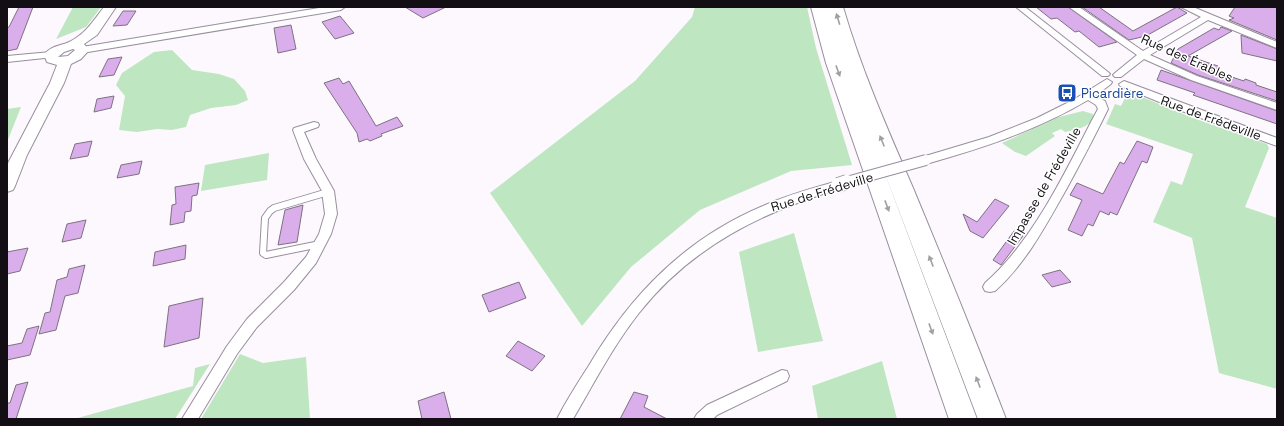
<svg xmlns="http://www.w3.org/2000/svg" width="1284" height="426" viewBox="0 0 1284 426" font-family="'Space Grotesk',sans-serif">
<rect width="100%" height="100%" fill="#fcf8fe"/>
<g fill="#bee6c0">
<path d="M73 7H101L86 27 56 39Z"/>
<path d="M695 7H807L816 48 852 165 791 171 700 210 631 267 582 326 490 193 635 81 692 17Z"/>
<path d="M172 50 192 70 219 74 234 79 245 91 248 100 236 105 211 108 190 115 186 127 172 130 157 129 137 132 119 130 125 96 116 85 122 73 154 52Z"/>
<path d="M1130 92 1193 118 1267 144 1269 148 1245 207 1277 218V389L1219 373 1192 238 1153 222 1171 181 1182 185 1193 154 1106 124 1115 104 1121 106 1126 96 1125 93Z"/>
<path d="M21 107 7 142V109Z"/>
<path d="M1083 111 1093 114V118C1087 129 1076 129 1065 132L1061 129 1052 133 1055 136 1026 156 1015 152 1002 143 1059 117Z"/>
<path d="M269 153 267 180 201 191 205 165Z"/>
<path d="M794 233 823 341 758 352 739 252Z"/>
<path d="M240 354 263 363 306 357 310 419H201Z"/>
<path d="M882 361 897 419H818L812 386Z"/>
<path d="M210 364 175 419H74L193 386 195 368Z"/>
</g>
<g fill="#daadeb" stroke="#7d7281">
<path d="M19 7H33L17 49 7 51V28L9 27Z"/>
<path d="M405 7H446L423 18Z"/>
<path d="M1036 7H1068L1117 42 1099 47 1079 31 1075 32 1057 18 1051 19Z"/>
<path d="M1082 7H1099L1133 31 1177 7 1187 13 1146 36 1129 40Z"/>
<path d="M1235 7H1277V40L1229 20 1234 18 1229 16Z"/>
<path d="M123 11H136L127 25 113 26Z"/>
<path d="M340 16 354 33 335 39 322 22Z"/>
<path d="M291 25 296 49 278 53 274 28Z"/>
<path d="M1221 27 1232 31 1188 56 1218 66 1217 72 1244 81 1245 79 1256 83V85L1277 92V101L1198 75 1171 63 1178 49 1214 28 1219 30Z"/>
<path d="M1241 35 1277 49V61L1242 53Z"/>
<path d="M122 57 114 75 99 77 108 59Z"/>
<path d="M1161 70 1277 111V124L1193 95 1195 93 1157 80Z"/>
<path d="M339 78 343 84 349 81 376 126 397 117 403 126 381 134 382 136 370 141 367 139 359 142 357 133 324 83Z"/>
<path d="M114 96 111 108 94 112 97 99Z"/>
<path d="M92 141 88 156 70 159 75 144Z"/>
<path d="M1137 141 1153 147 1147 163 1142 161 1117 215 1110 212 1109 215 1100 211 1093 226 1088 224 1082 236 1068 230 1082 200 1070 195 1077 183 1103 194 1120 162 1124 164Z"/>
<path d="M142 161 139 174 117 178 121 165Z"/>
<path d="M199 183 197 195 192 196 191 211 185 212 184 222 170 225 172 205 176 204 175 187Z"/>
<path d="M995 199 1009 206 983 238 970 231 963 214 977 222Z"/>
<path d="M303 205 297 242 278 245 285 210Z"/>
<path d="M86 220 81 238 62 242 67 224Z"/>
<path d="M1014 231 1023 236 1001 265 993 260Z"/>
<path d="M186 245 185 259 153 266 155 252Z"/>
<path d="M28 248 20 271 7 274V252Z"/>
<path d="M85 265 78 293 65 296 56 330 39 334 45 313 50 312 57 280 67 277 69 269Z"/>
<path d="M1060 270 1071 282 1052 287 1042 275Z"/>
<path d="M519 282 526 298 489 312 482 295Z"/>
<path d="M203 298 199 338 164 347 169 306Z"/>
<path d="M39 326 30 355 7 360V346L22 343 27 329Z"/>
<path d="M518 341 545 356 532 371 506 356Z"/>
<path d="M28 382 16 419H7V403H10L16 385Z"/>
<path d="M444 392 451 419H422L418 401Z"/>
<path d="M634 392 648 396 644 407 667 419H620Z"/>
</g>
<g fill="none" stroke-linecap="round" stroke-linejoin="round">
<g stroke="#998e9e" stroke-width="8">
<path id="lane" d="M320 244 266 255 263 253 265 218 270 211 274 208 328 192"/>
</g>
<g stroke="#998e9e" stroke-width="2">
<g id="street">
<path d="M325 7H345L341 10 82 53 77 50 82 47Z"/>
<path d="M1016 7H1025L1108 72 1110 74 1108 76H1102Z"/>
<path d="M1069 7H1079L1143 51 1201 17 1181 7H1193L1277 42V48L1208 20 1150 55 1197 76 1277 103V110L1191 80 1144 59 1121 77H1115L1113 75 1115 73 1137 55Z"/>
<path d="M51 52 54 53V57L7 62V56Z"/>
<path d="M1107 79 1112 82 1111 84 1095 96 1105 101 1108 109C1095 136 1081 162 1067 188 1046 225 1027 262 995 291L990 292 985 291 983 287 985 283C1032 242 1064 175 1092 120L1098 109 1096 105 1088 100C1038 130 982 148 926 164L920 160 922 157 989 137 1037 118 1073 100Z"/>
<path d="M1124 81 1277 138V146L1179 110 1120 86 1119 84Z"/>
<path d="M314 122 318 123 319 125 318 127 304 132 316 159 334 191 337 214 331 234 316 263 294 290 257 327 237 354 198 419H182L227 346 247 319 284 282 306 257 319 234 325 214 322 191 304 159 293 130 294 128Z"/>
<path d="M838 181 842 182 844 185 842 188C762 212 692 246 639 313 613 346 594 383 573 419H557C566 401 577 384 588 367 631 294 685 239 763 206 787 195 813 188 838 181Z"/>
<path d="M782 370 787 371 789 376 787 381 717 415 713 419H694L697 414 707 405Z"/>
</g>
</g>
<g stroke="#998e9e" stroke-width="2">
<path id="secondary" d="M104 7H116L97 35 84 44 89 50 81 59 71 64 64 83 27 155 15 186 13 190 7 192V165L50 83 57 65 47 62 44 55C51 45 62 46 71 41 86 33 94 20 104 7ZM73 49 75 50 68 56 58 57 64 52Z"/>
</g>
<g stroke="#998e9e" stroke-width="2">
<path id="highway" d="M811 7H843C861 69 887 128 913 188 945 265 976 341 1006 419H978L879 158 977 419H949L826 63Z"/>
</g>
<use href="#lane" stroke="#fff" stroke-width="6"/>
<use href="#street" fill="#fff" fill-rule="evenodd"/>
<use href="#secondary" fill="#fff" fill-rule="evenodd"/>
<use href="#highway" fill="#fff" fill-rule="evenodd"/>
<g stroke="#998e9e" stroke-width="12" stroke-linecap="butt">
<path id="street-bridge-far1" d="M843 183 926 160"/>
</g>
<g stroke="#998e9e" stroke-width="16" stroke-linecap="butt">
<path id="street-bridge" d="M838 185 847 182"/>
</g>
<use href="#street-bridge-far1" stroke="#fff" stroke-width="10"/>
<use href="#street-bridge" stroke="#fff" stroke-width="14"/>
</g>
<defs><path id="oneway-solid" d="M-6-.8H1V-3.2L6.5 0L1 3.2V.8H-6Z"/></defs>
<g fill="#a09fa1">
<use href="#oneway-solid" transform="translate(838 19) rotate(-107)"/>
<use href="#oneway-solid" transform="translate(838 71) rotate(70)"/>
<use href="#oneway-solid" transform="translate(882 141) rotate(-112)"/>
<use href="#oneway-solid" transform="translate(887 206) rotate(70)"/>
<use href="#oneway-solid" transform="translate(931 261) rotate(-111)"/>
<use href="#oneway-solid" transform="translate(931 329) rotate(70)"/>
<use href="#oneway-solid" transform="translate(978 382) rotate(-111)"/>
</g>
<defs>
<g id="bus-square" transform="scale(1)"><rect x="-9" y="-9" width="18" height="18" rx="4" fill="#1a4fb4" stroke="#fff"/><path d="M-5-6H5V4H4V6H2V4H-2V6H-4V4H-5ZM-3.5-4V0h7V-4ZM-3.5 1.2v1.5H-2V1.2ZM2 1.2v1.5H3.5V1.2Z" fill="#fff"/></g>
</defs>
<g fill-rule="evenodd">
<use href="#bus-square" x="1067" y="93"/>
</g>
<g text-anchor="middle" dominant-baseline="central" stroke-width="3" stroke-linejoin="round" paint-order="stroke">
<g font-size="13" fill="#120e14" stroke="#fff">
<text transform="translate(1187 58) rotate(24)">Rue des Érables</text>
<text transform="translate(1211 118) rotate(20)">Rue de Frédeville</text>
<text transform="translate(1044 186) rotate(-60)">Impasse de Frédeville</text>
<text transform="translate(822 192) rotate(-17)">Rue de Frédeville</text>
</g>
<g font-size="13" fill="#164399" stroke="#fff" text-anchor="start">
<text x="1081" y="93">Picardière</text>
</g>
</g>
<rect width="1284" height="426" fill="none" stroke="#120e14" stroke-width="16"/>
</svg>
